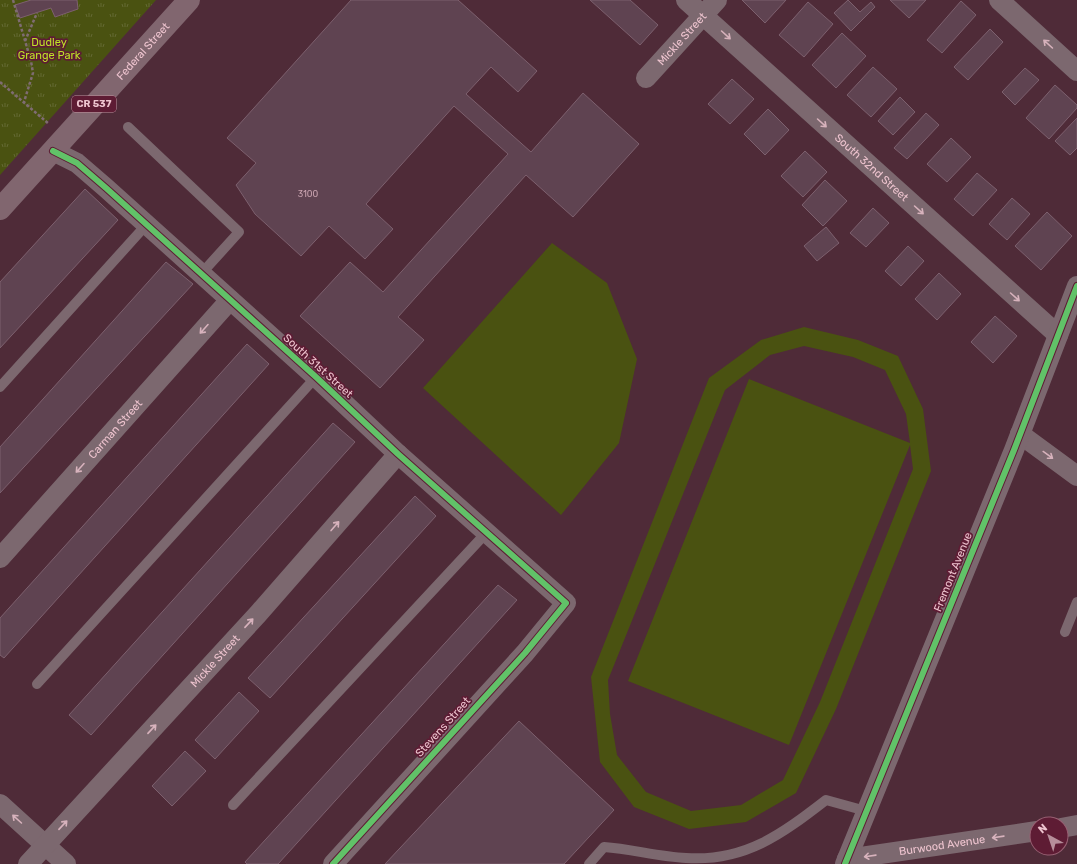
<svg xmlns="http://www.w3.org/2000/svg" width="1077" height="864" viewBox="0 0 1077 864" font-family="Rubik,sans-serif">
<defs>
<pattern id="park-tufts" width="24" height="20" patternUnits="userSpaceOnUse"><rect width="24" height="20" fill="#4a5211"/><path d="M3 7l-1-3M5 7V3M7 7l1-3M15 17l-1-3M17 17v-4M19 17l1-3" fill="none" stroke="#646933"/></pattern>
</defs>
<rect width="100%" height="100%" fill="#4f2b38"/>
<g fill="#4a5211" fill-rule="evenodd">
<path d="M552 243 607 283 637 359 619 443 561 515 423 388Z"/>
<path d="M804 327 858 340 898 356 923 409 931 471 836 709 796 793 746 822 689 829 634 807 600 762 591 677 709 378 761 340ZM804 346 853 357 885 370 906 414 910 443 749 379 628 681 789 745 910 445 913 469 820 702 783 780 741 805 691 811 646 792 617 755 610 714 608 680 725 390 770 355Z"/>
</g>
<path fill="url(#park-tufts)" d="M0 0H156L0 175Z"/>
<g fill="#5f4351" stroke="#7d606e">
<path d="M31 0H77L78 9 55 17 51 8 20 18 15 5Z"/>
<path d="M351 0H458L537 71 518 92 491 67 466 94 531 152 583 93 639 144 573 217 526 175 398 317 424 340 380 388 300 316 350 262 383 292 508 154 454 106 366 204 393 229 365 259 329 226 301 256 255 214 236 185 256 163 227 138Z"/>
<path d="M590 0H630L658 25 640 45Z"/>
<path d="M742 0H786L765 23Z"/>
<path d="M848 0 860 12 871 2 875 7 851 31 834 13Z"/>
<path d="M890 0H926L909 18Z"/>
<path d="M961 1 976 15 942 53 927 40Z"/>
<path d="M808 2 833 24 804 57 779 35Z"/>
<path d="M990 29 1003 42 968 80 954 67Z"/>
<path d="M842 33 866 56 836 88 812 65Z"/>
<path d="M873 67 897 89 871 117 847 95Z"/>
<path d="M1025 68 1039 80 1015 105 1002 92Z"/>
<path d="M732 79 754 99 730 124 708 104Z"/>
<path d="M1055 85 1077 105V108L1049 139 1026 118Z"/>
<path d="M900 97 915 112 893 135 878 121Z"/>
<path d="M768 109 789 130 765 155 744 134Z"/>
<path d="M926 113 939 125 907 159 894 148Z"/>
<path d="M1077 118V148L1070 155 1055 141Z"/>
<path d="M951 138 971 157 947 182 927 164Z"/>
<path d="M805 151 827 172 803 197 781 176Z"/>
<path d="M977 173 997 190 973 216 954 199Z"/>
<path d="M825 180 847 201 823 226 802 205Z"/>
<path d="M85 189 118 220 0 348V282Z"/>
<path d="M1012 198 1030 214 1007 240 989 224Z"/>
<path d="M873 208 889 223 866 247 850 233Z"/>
<path d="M1047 212 1072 236 1041 270 1015 246Z"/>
<path d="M826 227 839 243 817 261 804 246Z"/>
<path d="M908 246 924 261 901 286 885 271Z"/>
<path d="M166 262 193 284 0 493V447Z"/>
<path d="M939 273 961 294 937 320 915 299Z"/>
<path d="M995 316 1017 336 993 363 971 342Z"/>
<path d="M247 344 269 364 4 658 0 655V618Z"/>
<path d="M333 423 355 442 91 735 69 715Z"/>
<path d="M415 496 436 516 270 698 248 678Z"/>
<path d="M498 585 517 600 278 864H247L245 862Z"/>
<path d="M239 692 259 711 215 759 195 740Z"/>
<path d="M519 721 614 810 564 864H385Z"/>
<path d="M185 751 206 771 172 806 152 786Z"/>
</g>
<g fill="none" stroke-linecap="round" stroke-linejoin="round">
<g stroke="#7f6c72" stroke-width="2.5" stroke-dasharray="3 2" stroke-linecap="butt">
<path d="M13 0 31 61 33 73 24 102"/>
<path d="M25 41 37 13"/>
<path d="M0 82 49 124"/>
</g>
<g stroke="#7c686f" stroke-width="10">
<path d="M128 127 239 232 201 274"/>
<path d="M0 387 147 224"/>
<path d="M1065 632 1077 602"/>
<path d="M37 684 316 377"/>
<path d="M233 805 487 532"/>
<path d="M589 864 604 847C632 849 659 857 686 858 745 862 782 834 826 800L866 811"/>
</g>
<g stroke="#7c686f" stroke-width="20">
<path id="s1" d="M686 0 1058 335"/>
<path d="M999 0 1077 71"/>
<path id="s2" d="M646 78 717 0"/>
<path d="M53 151 77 163 106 188 316 377 398 454 566 603 525 653 333 864"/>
<path d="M1020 434 1077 476"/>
<path id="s3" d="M0 558 230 300"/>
<path d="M0 804 66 864"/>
<path d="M1061 828 1077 825"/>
<path id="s4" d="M847 859 1037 831"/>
<path id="s5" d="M28 864 258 614 398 454"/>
<path d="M845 864 1014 450 1077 286"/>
</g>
<path stroke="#81666f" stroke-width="22" id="s6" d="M0 209 189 0"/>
<g stroke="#5e1c34" stroke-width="8">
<g id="cycleway">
<path d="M53 151 77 163 106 188 316 377 398 454 566 603 525 653 333 864"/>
<path d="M845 864 1014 450 1077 286"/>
</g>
</g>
<use href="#cycleway" stroke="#61c268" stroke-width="6"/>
</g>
<defs><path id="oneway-shaft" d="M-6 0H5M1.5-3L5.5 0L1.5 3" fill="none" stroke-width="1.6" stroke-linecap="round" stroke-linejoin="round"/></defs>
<g stroke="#d7b2bc">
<use href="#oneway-shaft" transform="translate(726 35) rotate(42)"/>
<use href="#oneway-shaft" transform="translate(1048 44) rotate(-138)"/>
<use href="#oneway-shaft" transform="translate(822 123) rotate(42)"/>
<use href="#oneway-shaft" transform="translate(919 210) rotate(42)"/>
<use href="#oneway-shaft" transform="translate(1015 297) rotate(42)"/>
<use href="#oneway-shaft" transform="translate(204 329) rotate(132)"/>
<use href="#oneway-shaft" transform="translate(1048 455) rotate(36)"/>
<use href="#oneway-shaft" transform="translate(80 468) rotate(132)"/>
<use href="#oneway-shaft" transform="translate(335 526) rotate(-49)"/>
<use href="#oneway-shaft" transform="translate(249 623) rotate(-47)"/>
<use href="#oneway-shaft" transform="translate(152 729) rotate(-47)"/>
<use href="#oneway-shaft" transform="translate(17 819) rotate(-138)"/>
<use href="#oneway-shaft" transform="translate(63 825) rotate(-47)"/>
<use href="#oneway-shaft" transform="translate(998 837) rotate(172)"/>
<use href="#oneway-shaft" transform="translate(870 856) rotate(172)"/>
</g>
<g text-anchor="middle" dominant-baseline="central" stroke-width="3.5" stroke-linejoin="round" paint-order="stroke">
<g font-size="9" fill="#caa4b0">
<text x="308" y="194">3100</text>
</g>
<rect fill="#5e1c34" stroke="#c392a0" stroke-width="1" x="72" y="96" width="44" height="16" rx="3"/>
<g font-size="10" font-weight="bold" fill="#eec4cf">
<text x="94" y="104">CR 537</text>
</g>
<g font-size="11" fill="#eec4cf" stroke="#5e1c34">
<text stroke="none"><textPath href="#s2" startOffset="53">Mickle Street</textPath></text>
<text stroke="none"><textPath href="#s6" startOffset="213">Federal Street</textPath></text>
<text stroke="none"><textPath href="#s1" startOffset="250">South 32nd Street</textPath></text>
<text transform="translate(318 366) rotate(42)">South 31st Street</text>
<text stroke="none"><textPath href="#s3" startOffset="173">Carman Street</textPath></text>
<text transform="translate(953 572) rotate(-68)">Fremont Avenue</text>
<text stroke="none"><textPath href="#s5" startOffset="276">Mickle Street</textPath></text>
<text transform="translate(443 727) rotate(-48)">Stevens Street</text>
<text stroke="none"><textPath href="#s4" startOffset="96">Burwood Avenue</textPath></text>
</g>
<g font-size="11" fill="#bee328" stroke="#5e1c34">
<text x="49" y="42">Dudley<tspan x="49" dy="13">Grange Park</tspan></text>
</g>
</g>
<g transform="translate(1049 836) rotate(320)"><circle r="19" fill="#5e1c34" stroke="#985f72"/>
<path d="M0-3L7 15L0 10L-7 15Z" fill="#b68e9a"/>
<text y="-6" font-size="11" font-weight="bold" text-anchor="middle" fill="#eec4cf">N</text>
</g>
</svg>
